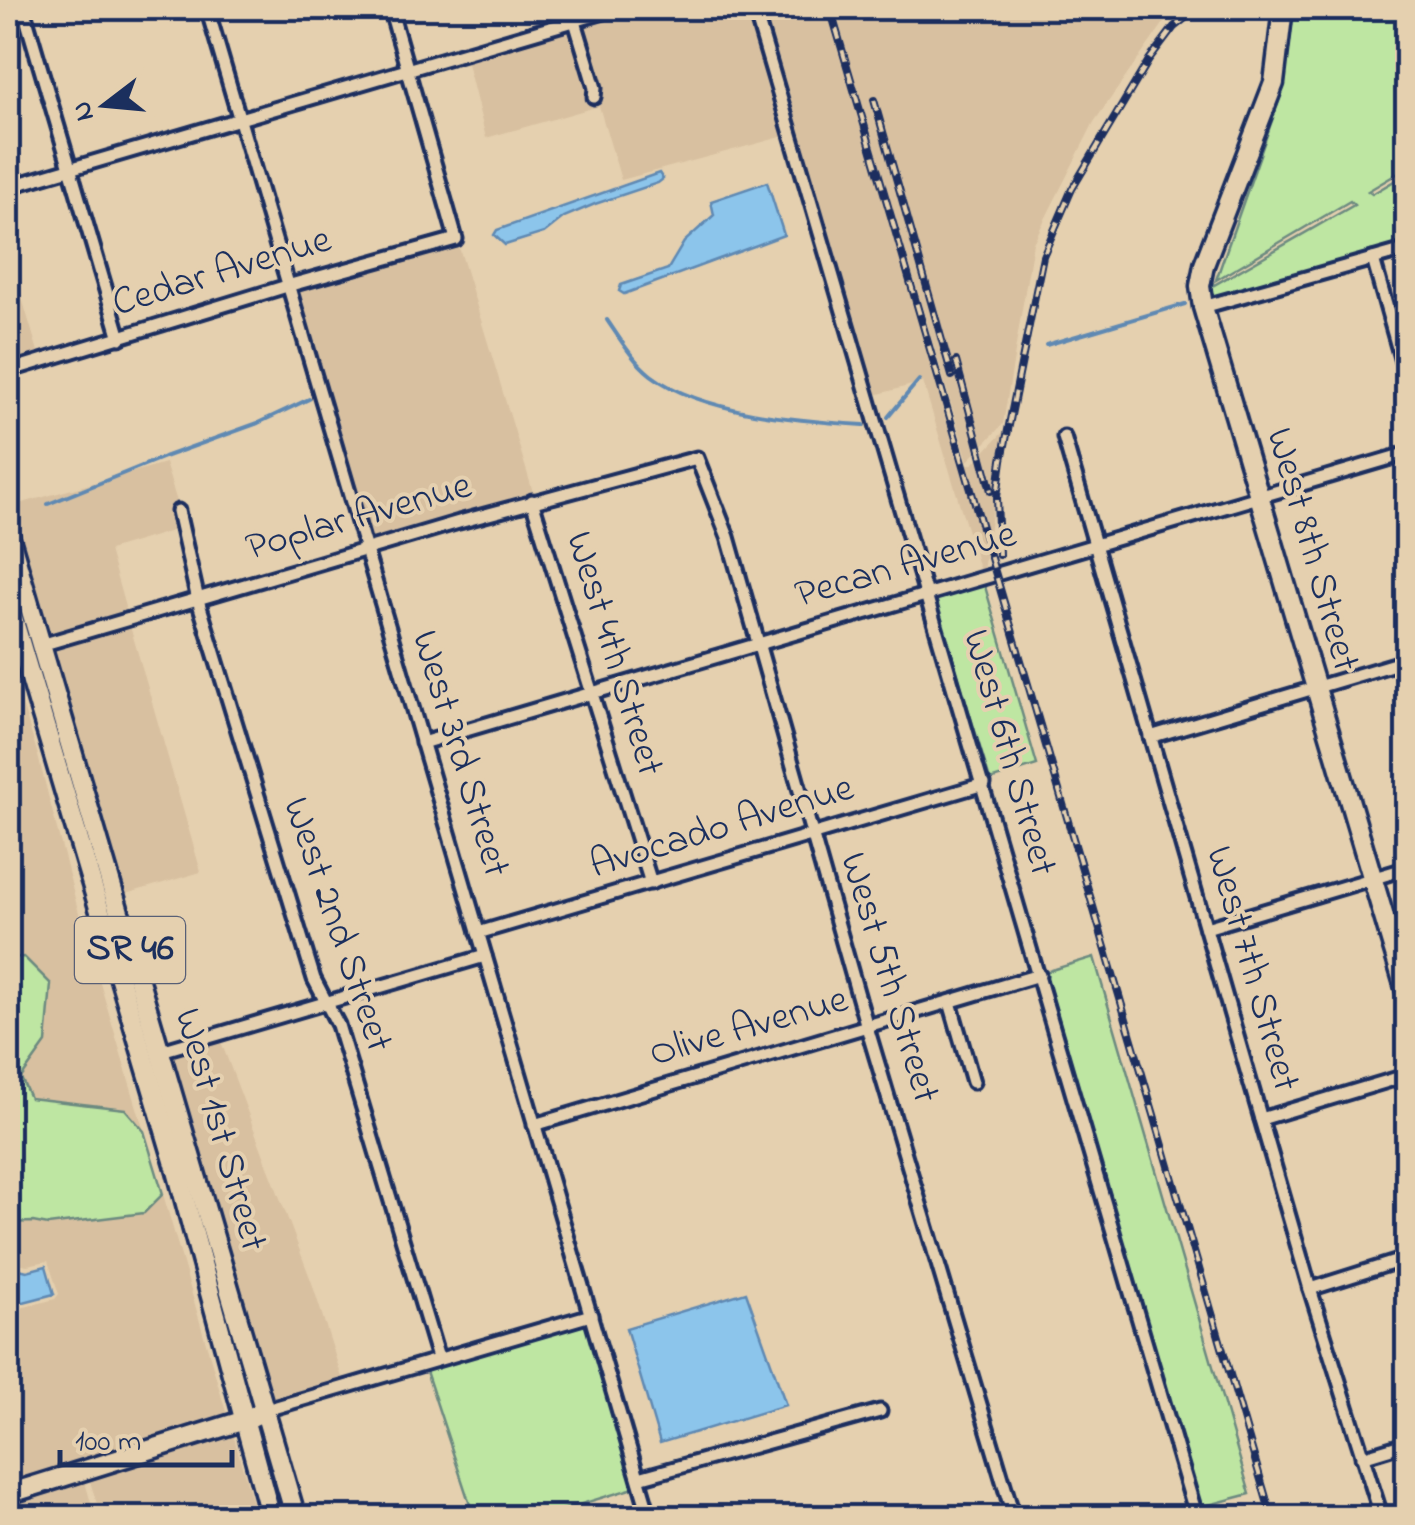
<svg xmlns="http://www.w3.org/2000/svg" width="1415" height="1525" viewBox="0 0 1415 1525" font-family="'Indie Flower',sans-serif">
<rect width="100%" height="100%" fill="#e5d0af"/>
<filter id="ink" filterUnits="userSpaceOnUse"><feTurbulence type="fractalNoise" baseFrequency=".01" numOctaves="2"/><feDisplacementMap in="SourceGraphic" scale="20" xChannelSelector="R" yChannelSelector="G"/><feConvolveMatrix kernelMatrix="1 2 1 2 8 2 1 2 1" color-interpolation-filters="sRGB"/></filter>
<g filter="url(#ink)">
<g fill="#d8c0a0">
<path d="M640 8H747L785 136 621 180 599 106 486 138 466 59 570 27 588 89 587 102 600 103 602 86 583 23Z"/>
<path d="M761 8H827L964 464H973L1005 430 983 571 980 572 923 382 875 395Z"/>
<path d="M833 8H1181L1168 17 1094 122 1033 243 1003 424 968 461Z"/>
<path d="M458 244 533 492 368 539 295 290Z"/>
<path d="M8 251 39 355 8 364Z"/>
<path d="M165 463 178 505 171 507 175 530 109 550 127 614 46 638 8 507Z"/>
<path d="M130 626 201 872 122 895 49 650Z"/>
<path d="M9 662 37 752 77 906 144 1131 125 1109 30 1098 21 1079 46 1043 24 957 8 958Z"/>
<path d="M220 1039 312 1283 343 1381 272 1402 169 1055Z"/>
<path d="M163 1194 228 1419 8 1487V1296L11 1307 17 1309 55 1299 59 1294 48 1261 27 1265 8 1260V1223L33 1222 48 1225 144 1213Z"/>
<path d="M232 1431 257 1517H101L89 1478Z"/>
<path d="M85 1482 95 1517H8V1505Z"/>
</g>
<g fill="#bee6a2" stroke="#6c8a80" stroke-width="2.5">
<path d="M1290 8H1407L1408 85 1402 98 1400 172 1368 191 1372 194 1396 180 1407 217V243L1209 300C1203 258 1238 195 1254 156L1210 279 1214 285 1354 205 1350 201 1216 280 1282 92Z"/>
<path d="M984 583 1037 765 990 780 934 597Z"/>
<path d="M24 957 51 984 46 1043 21 1078 30 1098 125 1109 144 1131 163 1194 144 1213 48 1225 33 1222 8 1223V958Z"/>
<path d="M1094 957 1250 1494 1201 1507 1045 972Z"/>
<path d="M587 1322 634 1488 539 1517H474L425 1368Z"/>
</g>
<g fill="#8cc5eb" stroke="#5f89b3" stroke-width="2.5">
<path d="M659 173 663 179 658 183 595 204 564 217 544 233 505 245 494 235 497 230Z"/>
<path d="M767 182 784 235 624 294 619 291 621 285 668 269 684 242 714 215 711 201Z"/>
<path d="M8 1266 27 1271 46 1266 54 1294 16 1304 8 1278Z"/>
<path d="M746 1292 786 1405 660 1443 626 1328Z"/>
</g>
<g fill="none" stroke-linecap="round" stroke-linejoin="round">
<g stroke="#5f89b3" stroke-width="4">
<path d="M607 320C620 339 633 361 651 375 702 414 802 421 864 425"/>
<path d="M1046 345 1185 304"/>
<path d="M888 417 919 380"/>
<path d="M48 504 164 457 258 423 309 399"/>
</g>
<g stroke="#1b2f5e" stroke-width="19">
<g id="street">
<path d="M23 8 120 338"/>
<path d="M207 8 650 1518"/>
<path d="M571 8 595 88 594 97"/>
<path d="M754 8 1197 1518"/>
<path d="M8 187 618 8"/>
<path d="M1373 259 1408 383"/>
<path d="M1203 307 1408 249"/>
<path d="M8 371 287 286 456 239 390 8"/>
<path d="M1064 437 1310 1289 1382 1518"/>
<path d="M532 501 651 883"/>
<path d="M178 511 198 600 314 979 338 1025 438 1358"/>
<path d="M41 645 459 522 697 458 728 537 867 1027 1014 1518"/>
<path d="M8 658 23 654"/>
<path d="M1150 737 1408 660"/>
<path d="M422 743 1408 453"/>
<path d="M1206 928 1408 868"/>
<path d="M478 933 984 784"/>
<path d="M950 1002 973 1082"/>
<path d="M161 1051 485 956"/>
<path d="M1261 1119 1408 1075"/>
<path d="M534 1125 1039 975"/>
<path d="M1310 1289 1408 1258"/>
<path d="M266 1410 591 1315"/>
<path d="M1362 1457 1408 1443"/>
<path d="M639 1478 880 1411"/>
</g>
</g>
<g stroke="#1b2f5e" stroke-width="25">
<g id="secondary">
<path d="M1283 8 1274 83 1204 265 1200 286 1203 307 1408 998"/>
<path d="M8 1494 245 1420 266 1410"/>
</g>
</g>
<g stroke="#1b2f5e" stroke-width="25">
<g id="primary">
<path d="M8 532 296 1518"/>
<path d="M8 601 177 1171 271 1518"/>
</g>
</g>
<use href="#street" stroke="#e5d0af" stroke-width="11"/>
<use href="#secondary" stroke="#e5d0af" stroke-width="18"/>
<use href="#primary" stroke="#e5d0af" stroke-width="18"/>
<g stroke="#1b2f5e" stroke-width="8">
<g id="rail">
<path d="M830 8 1272 1518"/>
<path d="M874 100 952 376"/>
<path d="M956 361 991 491"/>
<path d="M999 555 997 497 1002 460 1043 256 1072 189 1149 60 1174 27 1198 8"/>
</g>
</g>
<use href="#rail" stroke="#e5d0af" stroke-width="4" stroke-dasharray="11" stroke-linecap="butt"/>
</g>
</g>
<g text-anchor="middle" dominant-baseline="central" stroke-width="8" stroke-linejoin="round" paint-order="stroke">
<rect fill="#e5d0af" stroke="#585f76" stroke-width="2.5" x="75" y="917" width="110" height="66" rx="8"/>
<g font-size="38" font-weight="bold" fill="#1b2f5e">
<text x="130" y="950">SR 46</text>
</g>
<g font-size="40" fill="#1b2f5e" stroke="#e5d0af">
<text transform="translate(222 273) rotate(-17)">Cedar Avenue</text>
<text transform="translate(359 518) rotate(-16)">Poplar Avenue</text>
<text transform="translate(1311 550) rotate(74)">West 8th Street</text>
<text transform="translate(906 566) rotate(-16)">Pecan Avenue</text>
<text transform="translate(613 654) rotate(73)">West 4th Street</text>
<text transform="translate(1008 753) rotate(74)">West 6th Street</text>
<text transform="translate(459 754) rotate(73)">West 3rd Street</text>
<text transform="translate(722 828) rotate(-17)">Avocado Avenue</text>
<text transform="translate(336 925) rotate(71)">West 2nd Street</text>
<text transform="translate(1251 969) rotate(74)">West 7th Street</text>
<text transform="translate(888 978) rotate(73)">West 5th Street</text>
<text transform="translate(749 1028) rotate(-16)">Olive Avenue</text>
<text transform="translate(219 1130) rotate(74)">West 1st Street</text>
</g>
</g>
<rect width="1415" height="1525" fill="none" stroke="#e5d0af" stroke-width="40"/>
<rect x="20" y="20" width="1375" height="1485" fill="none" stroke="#1b2f5e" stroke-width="4" filter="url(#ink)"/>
<g transform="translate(105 105) rotate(254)" stroke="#e5d0af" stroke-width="8" paint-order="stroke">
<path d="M0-8L18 38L0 25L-18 38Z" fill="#1b2f5e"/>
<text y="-15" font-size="28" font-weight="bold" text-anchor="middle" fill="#1b2f5e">N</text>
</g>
<path d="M60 1450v15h172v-15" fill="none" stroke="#1b2f5e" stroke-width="5"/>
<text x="75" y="1450" font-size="30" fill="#1b2f5e" stroke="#e5d0af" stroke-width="8" paint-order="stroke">100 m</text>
</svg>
